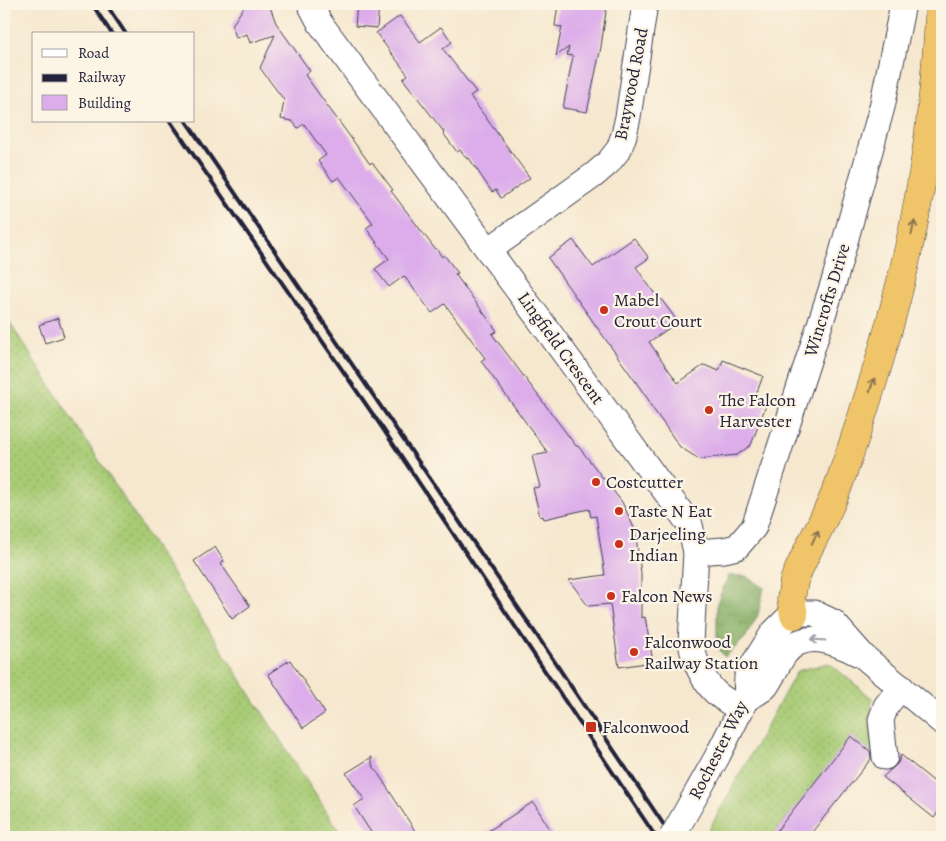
<svg xmlns="http://www.w3.org/2000/svg" width="946" height="841" viewBox="0 0 946 841" font-family="Alegreya,serif">
<defs>
<pattern id="grass-dots" width="8" height="8" patternUnits="userSpaceOnUse" patternTransform="scale(1.25)"><rect width="8" height="8" fill="#a8cb74"/><path d="M2 2h.1M6 6h.1" fill="none" stroke="#90ae65" stroke-width="1.8" stroke-linecap="round"/></pattern>
<pattern id="forest-crowns" width="20" height="18" patternUnits="userSpaceOnUse" patternTransform="scale(1.25)"><rect width="20" height="18" fill="#86af66"/><path d="M2 6a3 3 0 1 1 6 0M12 15a3 3 0 1 1 6 0" fill="none" stroke="#6d8e55"/></pattern>
</defs>
<rect width="100%" height="100%" fill="#fcf5e5"/>
<filter id="ink" filterUnits="userSpaceOnUse"><feTurbulence type="fractalNoise" baseFrequency=".02" numOctaves="2"/><feDisplacementMap in="SourceGraphic" scale="10" xChannelSelector="R" yChannelSelector="G"/><feConvolveMatrix kernelMatrix="1 2 1 2 8 2 1 2 1" color-interpolation-filters="sRGB"/></filter>
<filter id="wash" filterUnits="userSpaceOnUse"><feTurbulence type="fractalNoise" baseFrequency=".0096" numOctaves="4" result="noise"/><feDisplacementMap in="SourceGraphic" scale="20" xChannelSelector="R" yChannelSelector="G"/><feGaussianBlur stdDeviation="1.12" result="paint"/><feColorMatrix in="noise" values="0 0 0 0 0 0 0 0 0 0 0 0 0 0 0 0 0 1.4 0 .05"/><feComposite in="paint" operator="in"/></filter>
<g filter="url(#wash)">
<rect width="100%" height="100%" fill="#f6e8cf"/>
<g fill="url(#grass-dots)" stroke="#657658">
<path d="M4 314 343 837H4Z"/>
<path d="M829 663 872 698 870 723 874 755 851 737 772 837H705L797 671Z"/>
</g>
<path fill="url(#forest-crowns)" stroke="#546850" d="M728 576H746L764 588 758 615 745 638 725 657 717 647V603Z"/>
<g id="blocks">
<g fill="#dcadea">
<path d="M246 4H269L276 23 310 71 305 75 321 97 370 164 372 162 393 190 391 191 435 249 436 248 442 257 444 255 458 273 455 274 497 331 492 334 576 446H578L622 502 635 530 641 573V618L645 617 653 662 619 667 610 604 588 606 569 580 605 575 596 516 591 517 589 509 544 519 543 516 540 517 533 488 540 487 532 456 548 453 481 361 485 358 445 304 432 313 404 276 389 287 375 269 389 259 366 228 373 223 339 177 333 181 318 161 326 155 304 124 298 128 292 121 281 119 284 100 260 68 275 35 250 43 247 34 236 38 232 25Z"/>
<path d="M357 4H379L377 28 355 26Z"/>
<path d="M558 4H607L601 47 587 112 563 108 573 56 567 55 569 47 556 56 562 27 555 26Z"/>
<path d="M400 16 420 42 441 27 452 42 443 49 476 92 470 96 530 178 501 198 496 190 492 192 469 158 467 159 460 150 457 152 443 133 444 132 403 79 408 75 376 33Z"/>
<path d="M634 238 649 258 636 267 659 300 661 299 678 322 649 342 678 383 704 365 719 371 723 360 763 376 756 395 768 400 751 445 737 455 699 459 680 447 649 403 650 402 548 258 573 240 593 267Z"/>
<path d="M58 318 64 337 45 343 39 325Z"/>
<path d="M215 547 224 561 221 564 250 606 232 619 194 561Z"/>
<path d="M290 660 325 713 303 728 268 674Z"/>
<path d="M851 736 870 751 871 759 808 837H772Z"/>
<path d="M901 755 942 788V807L934 818 883 777 898 763Z"/>
<path d="M372 757V764L419 837H374L354 806 364 799 346 773Z"/>
<path d="M533 802 555 837H479Z"/>
</g>
</g>
</g>
<g filter="url(#ink)">
<use href="#blocks" fill-opacity="0" stroke="#424051" stroke-width="1"/>
<g fill="none" stroke-linecap="round" stroke-linejoin="round">
<g stroke="#424051" stroke-width="27">
<g id="minor">
<path d="M310 4 320 23 537 316 690 525 696 552 691 643C694 660 702 679 715 692 722 699 733 704 741 710"/>
<path d="M489 250 594 175 608 163 619 149 624 135 628 117 645 4"/>
<path d="M696 552 724 550 737 547 754 527 835 278 882 107 903 4"/>
<path d="M746 699C753 695 762 691 766 686 773 676 777 665 784 655 803 628 836 642 859 654"/>
<path d="M717 757 746 699 747 676 751 668 773 633 787 619 801 613H814L833 622 863 656 942 722"/>
<path d="M885 757 881 720 886 706 901 687"/>
</g>
</g>
<g stroke="#424051" stroke-width="29">
<path id="highway" d="M794 615 791 599 794 581C807 547 828 516 840 481 873 388 902 293 919 196 931 132 936 68 940 4"/>
</g>
<use href="#minor" stroke="#fff" stroke-width="25"/>
<use href="#highway" stroke="#f0c469" stroke-width="28"/>
<g stroke="#22223b" stroke-width="4">
<path d="M92 4 112 34"/>
<path d="M106 4 126 34"/>
<path d="M170 121 381 426 656 837"/>
<path d="M186 121 534 631 672 837"/>
</g>
<g stroke="#424051" stroke-width="27" stroke-linecap="butt">
<path id="minor-bridge" d="M672 837 717 757"/>
</g>
<use href="#minor-bridge" stroke="#fff" stroke-width="25"/>
</g>
<defs><path id="oneway-shaft" d="M-6 0H5M1.5-3L5.5 0L1.5 3" fill="none" stroke-width="1.6" stroke-linecap="round" stroke-linejoin="round" transform="scale(1.25)"/></defs>
<g stroke="#897352">
<use href="#oneway-shaft" transform="translate(913 228) rotate(-78)"/>
<use href="#oneway-shaft" transform="translate(872 385) rotate(-72)"/>
<use href="#oneway-shaft" transform="translate(815 537) rotate(-64)"/>
</g>
<use stroke="#9c9ca7" href="#oneway-shaft" transform="translate(818 640) rotate(-176)"/>
</g>
<g fill="#c8321e" stroke="#fcf5e5" stroke-width="2">
<circle cx="604" cy="310" r="5"/>
<circle cx="709" cy="410" r="5"/>
<circle cx="596" cy="482" r="5"/>
<circle cx="619" cy="511" r="5"/>
<circle cx="619" cy="544" r="5"/>
<circle cx="611" cy="596" r="5"/>
<circle cx="634" cy="652" r="5"/>
<rect x="585" y="721" width="12" height="12" rx="2.5"/>
</g>
<g text-anchor="middle" dominant-baseline="central" stroke-width="4.5" stroke-linejoin="round" paint-order="stroke">
<g font-size="18" fill="#22223b" stroke="#fcf5e5">
<text transform="translate(631 84) rotate(-79)">Braywood Road</text>
<text transform="translate(827 300) rotate(-73)">Wincrofts Drive</text>
<text transform="translate(561 348) rotate(54)">Lingfield Crescent</text>
<text transform="translate(718 750) rotate(-63)">Rochester Way</text>
</g>
<g font-size="18" fill="#22223b" stroke="#fcf5e5" text-anchor="start">
<text x="614" y="300">Mabel<tspan x="614" dy="21">Crout Court</tspan></text>
<text x="719" y="400">The Falcon<tspan x="719" dy="21">Harvester</tspan></text>
<text x="606" y="482">Costcutter</text>
<text x="629" y="511">Taste N Eat</text>
<text x="629" y="534">Darjeeling<tspan x="629" dy="21">Indian</tspan></text>
<text x="621" y="596">Falcon News</text>
<text x="644" y="642">Falconwood<tspan x="644" dy="21">Railway Station</tspan></text>
<text x="602" y="727">Falconwood</text>
</g>
</g>
<rect width="946" height="841" fill="none" stroke="#fcf5e5" stroke-width="20"/>
<rect x="32" y="32" width="162" height="90" fill="#fcf5e5" stroke="#a5a1a1"/>
<rect x="42" y="49" width="25" height="8" fill="#ffffff" stroke="#a5a1a1"/>
<text x="78" y="58" font-size="15" fill="#22223b">Road</text>
<rect x="42" y="74" width="25" height="8" fill="#22223b" stroke="#a5a1a1"/>
<text x="78" y="82" font-size="15" fill="#22223b">Railway</text>
<rect x="42" y="95" width="25" height="15" fill="#dcadea" stroke="#a5a1a1"/>
<text x="78" y="108" font-size="15" fill="#22223b">Building</text>
</svg>
